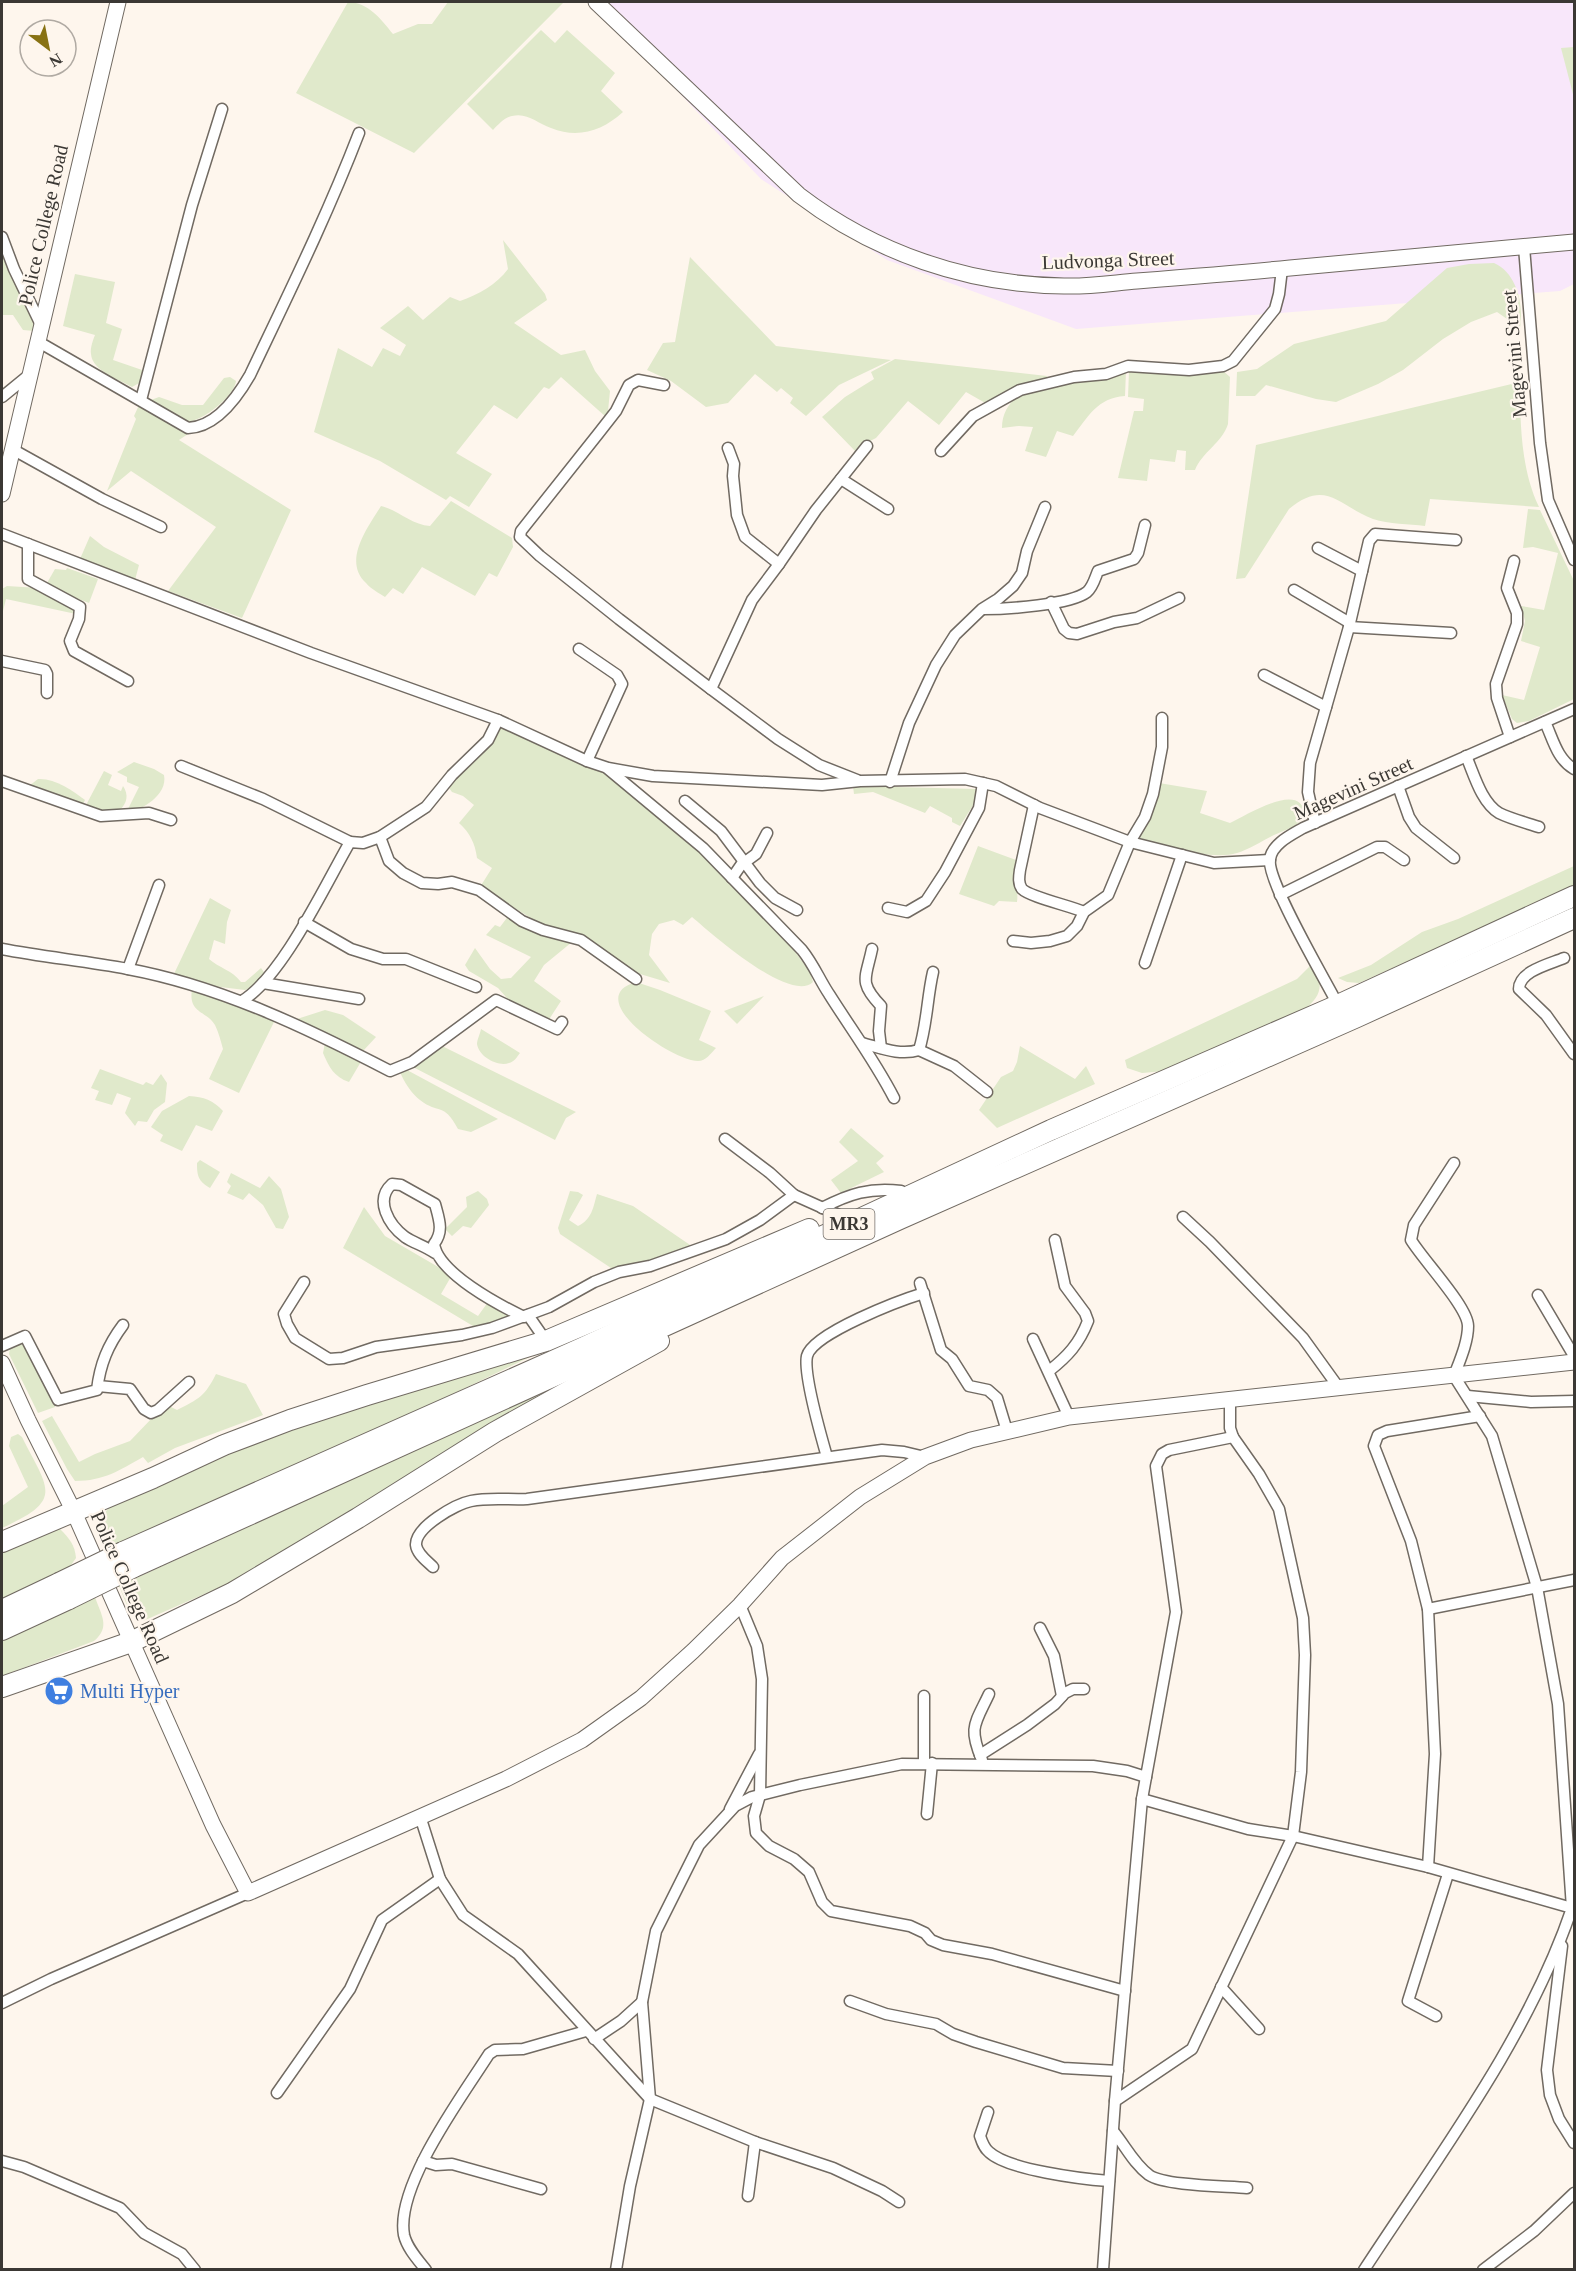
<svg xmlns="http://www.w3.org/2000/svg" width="1576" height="2271" viewBox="0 0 1576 2271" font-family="Georgia,serif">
<rect width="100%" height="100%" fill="#fef6ed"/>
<path fill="#f8e7fa" d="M593 2H1574V284L1560 291 1076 329 887 260 761 179Z"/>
<g fill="#e0e9cb">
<path d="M348 2C368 2 381 19 393 34L418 24H432L448 2H564L414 153 296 93Z"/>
<path d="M541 30 555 43 567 30 615 73 601 91 623 112C602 131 578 139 551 128 537 123 527 112 512 116 504 118 499 124 493 130L467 104Z"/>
<path d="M1574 47V98L1561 48Z"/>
<path d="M503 240 545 294 547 300 514 323 561 355 585 350 595 371 610 391 608 411 606 417 561 377 549 389 544 387 517 419 494 405 456 453 492 474 469 507 450 496 446 500 380 461 314 432 338 348 372 367 383 348 400 356 406 345 380 328 408 306 423 320 450 297 460 301C478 295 497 284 508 269Z"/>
<path d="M2 245 35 324 34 331 23 330 13 315H2Z"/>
<path d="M690 257 776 346 891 360 839 385 806 416 790 403 793 398 781 388 777 392 755 374 728 403 706 407 671 381 647 370 663 343 675 342Z"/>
<path d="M1494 263C1517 273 1524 305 1520 328L1497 312 1471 322 1443 339 1403 370 1378 384 1336 402 1316 399 1266 385 1255 396H1236L1237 372 1257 369 1294 344 1386 321 1447 268 1469 264Z"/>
<path d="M75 274 115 282 106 323 122 329 113 360 145 371 141 382 132 387C120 380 92 371 91 354 90 348 93 340 95 335L63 326Z"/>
<path d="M895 359 1047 376V380L987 404 966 392 939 425 908 401 876 438 866 443 857 453 822 417 845 397 874 379 871 372Z"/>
<path d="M1222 370 1230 377 1228 424C1222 443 1202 452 1195 470H1185L1186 451 1177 450 1175 462 1150 459 1147 481 1118 478 1134 411H1143L1144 399 1128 397 1129 371Z"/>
<path d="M1126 371 1125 396C1097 398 1089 416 1073 436L1057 431 1046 457 1025 451 1033 427 1019 426 1002 428C1002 412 1010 401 1023 392Z"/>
<path d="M230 377 236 381C235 396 198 426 183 421 173 418 158 407 151 400L159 397 182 405H203L224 378Z"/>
<path d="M1520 382C1520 423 1521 470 1539 507L1430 499 1425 526C1409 524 1389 524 1373 519 1339 506 1326 478 1289 509L1245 578 1236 579 1256 445Z"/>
<path d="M140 403 191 432 179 440 291 510 242 618 168 591 216 527 131 471 107 491 136 419 134 416Z"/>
<path d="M451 501 512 538 513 547 497 577 489 573 475 596 422 567 403 594 393 588 385 597C379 593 371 589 366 583 342 561 368 527 381 506 398 510 412 525 430 526Z"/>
<path d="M1528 509 1540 510 1574 581V699L1529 721 1517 723 1512 719 1502 695 1524 700 1540 647 1521 641 1525 621 1521 606 1544 610 1558 553 1533 547 1523 548Z"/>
<path d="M90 536 104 547 139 565 135 580 80 559Z"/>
<path d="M67 568 98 579 89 603 50 588 47 583 55 569 66 570Z"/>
<path d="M7 586 39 588 74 605 76 614 6 599 2 615V589Z"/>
<path d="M499 724 610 775 722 872 790 945 810 972 813 982C790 1004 711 933 692 917L683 925 674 920 659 924 652 934 649 955 670 983 630 971 544 926 480 887 492 868 477 858C475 843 470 833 459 823L474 805 463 796 452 792 449 788 452 782Z"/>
<path d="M134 762 154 769 164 775C168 795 142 810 126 813L139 787 127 782V777L117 772Z"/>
<path d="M104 771 112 775 108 785 121 791 123 786C129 795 127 803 120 810H94L85 807Z"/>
<path d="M38 779C55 778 72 790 85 800L82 806 29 786Z"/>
<path d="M1159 783 1207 791 1200 813 1230 823C1247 815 1303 779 1305 816 1299 826 1285 830 1274 835 1262 841 1250 849 1237 853 1210 861 1162 845 1137 837Z"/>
<path d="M853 786 977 789V799L960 826 952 822V818L930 806 925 813 873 792 854 794Z"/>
<path d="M978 846 1016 860C1012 875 1019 887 1017 902L999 901 994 906 959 894Z"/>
<path d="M1574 866V887L1359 983 1347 982 1338 978 1371 965 1422 932 1458 919Z"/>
<path d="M210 898 231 910 227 922 225 944 214 940 209 959C219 968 232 970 241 982H245L261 968 266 975 252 987 245 990 204 985 173 976Z"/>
<path d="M509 915 572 942 544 965 534 981 561 1001 548 1021 513 1005 498 988 469 971 465 965 475 948 490 969 501 979 511 978 531 957 486 935 495 925 500 927Z"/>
<path d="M1313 963C1324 986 1322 995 1303 1011L1165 1071 1142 1073 1127 1068 1125 1060 1297 979Z"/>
<path d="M636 982 660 990 711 1011 699 1040 716 1048C711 1053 706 1061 698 1061 672 1061 580 998 636 982Z"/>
<path d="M192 989 276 1018 239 1093 209 1079 223 1049C221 1042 219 1033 215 1025 206 1010 188 1014 192 989Z"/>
<path d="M764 996 737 1024 724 1011Z"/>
<path d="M325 1010 343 1015 376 1037 363 1051 297 1019Z"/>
<path d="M481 1029 520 1053C517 1057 514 1062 509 1063 498 1067 479 1057 477 1044 477 1040 480 1034 481 1029Z"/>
<path d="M325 1043 362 1060 349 1082C334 1077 329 1067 323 1053Z"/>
<path d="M440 1045 576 1112 566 1118 555 1140 411 1066Z"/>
<path d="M1020 1046 1075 1079 1086 1066 1095 1084 997 1128 979 1110 1001 1077 1013 1071 1017 1062Z"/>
<path d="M100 1069 143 1085 146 1082 153 1085 161 1074 167 1083 165 1102 154 1110 147 1122 138 1121 135 1126 125 1113 131 1098 117 1093 112 1105 95 1100 99 1091 91 1088Z"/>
<path d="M407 1070 498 1119 471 1132 458 1129C443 1101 439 1115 420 1100 412 1094 404 1082 400 1072Z"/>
<path d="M189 1096C204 1097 213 1100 223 1111L212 1131 196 1125 182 1151 160 1141 163 1135 151 1127 162 1111Z"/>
<path d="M851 1128 884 1156 876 1163 884 1172 841 1193 831 1180 858 1161 839 1142Z"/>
<path d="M200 1160 220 1172 210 1188C198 1181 197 1176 197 1163Z"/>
<path d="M231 1173 260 1188 269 1176 281 1189 289 1217 283 1229 276 1228 263 1205 249 1193 243 1200 227 1193 231 1186 227 1182Z"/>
<path d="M478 1191 487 1199 489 1205 471 1228 463 1226 452 1236 445 1229 467 1207 466 1197Z"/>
<path d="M570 1191 578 1192 583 1195 569 1220 578 1226C592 1219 593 1208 597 1194L633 1206 693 1247 670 1257 614 1270 560 1234 558 1228Z"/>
<path d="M364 1207 385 1236 452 1275 441 1294 478 1316 488 1302 517 1316 478 1329 343 1248Z"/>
<path d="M20 1344 27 1347 55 1401V1407L38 1413 9 1354 10 1348Z"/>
<path d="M534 1355 455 1393 106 1550C91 1522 101 1514 124 1495L296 1425Z"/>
<path d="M216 1374 246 1384 263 1415 175 1448 148 1463 143 1457C120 1470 104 1481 75 1481L67 1469 42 1421 52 1416 79 1462 95 1454 130 1441 154 1416 169 1406 177 1410C199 1399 205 1396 216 1374Z"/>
<path d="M544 1391 547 1394 243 1577 143 1621C129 1617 125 1599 119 1586Z"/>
<path d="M18 1434 22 1437C48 1489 65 1500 2 1528V1506L28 1487 9 1446 11 1437Z"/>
<path d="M48 1529H60C69 1538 75 1545 76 1558L66 1572 2 1601V1553Z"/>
<path d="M95 1597C101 1615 111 1627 94 1641L2 1676V1638Z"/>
</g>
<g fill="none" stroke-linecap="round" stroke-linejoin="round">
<g stroke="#716a62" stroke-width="13">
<g id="street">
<path d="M2 237 14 269 41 325"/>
<path d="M1524 247 1540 443 1548 500 1574 560"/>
<path d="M37 341 188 428C216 427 238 396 250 375 288 295 327 216 359 133"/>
<path d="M664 385 638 380 629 385 616 411 598 434 521 531 520 537 540 556 619 619 711 689"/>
<path d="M2 397 29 375"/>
<path d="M141 400 192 205 222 109"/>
<path d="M728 448 734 464 733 476 737 515 745 537 779 564 752 600 711 689 778 739 819 765 857 780"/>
<path d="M12 449 102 499 161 527"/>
<path d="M941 451 973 416 1020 390 1074 377 1106 374 1128 366 1189 370 1223 366 1233 361 1275 309 1279 294 1282 269"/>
<path d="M841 479 888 509"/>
<path d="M2 534 311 653 498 720 587 761 608 768 653 776 822 785 860 781 965 779 996 786 1040 808 1130 842 1214 863 1270 860"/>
<path d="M28 544V579L80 607 79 619 70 641 74 651 128 681"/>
<path d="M779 564 816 510 867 446"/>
<path d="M1362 571 1369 541 1375 534 1456 540"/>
<path d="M1294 590 1350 623"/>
<path d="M1051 602 1064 629 1069 633 1077 634 1114 622 1137 618 1179 598"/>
<path d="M984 609C1007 609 1070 605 1087 592 1093 587 1095 578 1098 571L1134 559 1138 553 1145 525"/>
<path d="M1349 627 1451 633"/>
<path d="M579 649 617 675 622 684 587 761"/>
<path d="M2 661 45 670 47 674V693"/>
<path d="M1264 675 1326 707"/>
<path d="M1545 722C1553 739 1557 759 1574 769"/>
<path d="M1510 737 1497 698 1496 684 1517 624V613L1507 588 1514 561"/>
<path d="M1466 756C1474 774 1481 802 1499 813 1511 819 1527 823 1539 827"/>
<path d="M181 766 263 799 350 842"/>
<path d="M608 769 703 848 802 950C814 965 819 979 829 994 851 1029 875 1061 894 1098"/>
<path d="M2 781 101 816 149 813 171 820"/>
<path d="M890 782 909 723 936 665 955 635 982 609 998 599 1013 586 1022 573 1027 551 1045 507"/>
<path d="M1398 786 1409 817 1416 828 1454 858"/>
<path d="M685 801 721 831 760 883 775 898 797 910"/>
<path d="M1034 805 1020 870C1019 877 1018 883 1022 889 1030 897 1071 906 1084 912"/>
<path d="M1315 823 1308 792 1310 763 1349 627 1362 571 1318 548"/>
<path d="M380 837 389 861 403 873 422 883 438 884 452 882 479 890 522 921 543 930 581 940 636 979"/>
<path d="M732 878 741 865 756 854 767 833"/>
<path d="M1280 895 1377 847H1385L1404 860"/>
<path d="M888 908 907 912 926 901 945 872 979 808 983 783"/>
<path d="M304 922 351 949 383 959H406L476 987"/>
<path d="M1013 941 1031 943 1050 941 1067 936 1077 926 1084 912 1108 895 1130 842 1145 817 1153 794 1162 747V718"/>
<path d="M2 949C43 957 86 961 128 969 220 986 307 1028 390 1071L412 1062 496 1000 557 1029 562 1022"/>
<path d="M872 949C866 978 858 982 881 1006L879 1031 881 1048"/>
<path d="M1564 958C1550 964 1519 971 1519 989L1546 1015 1574 1054"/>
<path d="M1145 963 1182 855"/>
<path d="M128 969 159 885"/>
<path d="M263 983 359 999"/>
<path d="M242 1001C283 976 325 885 350 842L363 843 380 837 426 807 452 775 488 740 498 720"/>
<path d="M1338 1005C1326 981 1266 880 1270 859 1272 844 1291 835 1303 828L1574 709"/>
<path d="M862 1043C881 1048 900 1056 919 1050 927 1025 927 998 933 972"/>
<path d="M919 1050 954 1066 987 1092"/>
<path d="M725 1139 770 1173 794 1195 841 1216"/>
<path d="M1454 1163 1414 1225 1411 1240C1423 1260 1468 1307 1468 1326 1468 1342 1460 1360 1454 1376L1492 1436 1537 1587 1558 1704 1572 1908"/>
<path d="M822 1208C849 1194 870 1187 901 1191"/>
<path d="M1183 1217 1210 1242 1303 1338 1339 1388"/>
<path d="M435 1253C425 1246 414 1243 405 1237 389 1225 374 1200 392 1184L401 1185 435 1204C439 1219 444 1231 434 1244 438 1273 499 1305 524 1317"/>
<path d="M304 1282 284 1314 287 1324 295 1338 329 1359 343 1358 376 1347 462 1335 492 1328 549 1307 594 1282 619 1272 650 1266 726 1239 760 1220 794 1195"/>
<path d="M920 1283 941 1350 952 1359 969 1386 988 1390 997 1398 1007 1431"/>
<path d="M1538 1295 1574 1356"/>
<path d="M528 1315 546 1341"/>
<path d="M1033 1339 1069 1417"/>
<path d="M2 1346 25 1336 58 1400 97 1390C100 1364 108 1345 123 1325"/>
<path d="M1049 1371C1068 1356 1079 1344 1088 1321L1085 1313 1065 1286 1055 1240"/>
<path d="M98 1386 130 1389 144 1409 151 1413 158 1410 189 1382"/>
<path d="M1468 1396 1531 1402 1574 1401"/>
<path d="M827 1457C821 1436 803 1374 807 1356 813 1333 901 1300 924 1293"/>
<path d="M433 1567C427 1561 417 1554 416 1545 415 1527 456 1504 471 1501 489 1497 509 1500 527 1499L882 1450 904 1452 925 1457"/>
<path d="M740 1605 757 1646 762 1679 760 1795 754 1816 756 1833 769 1846 794 1859 809 1872 822 1902 831 1911 910 1926 925 1933 931 1940 943 1945 992 1954 1125 1991"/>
<path d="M1428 1609 1574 1580"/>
<path d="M1040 1628 1054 1656 1062 1696"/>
<path d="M924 1696V1763"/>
<path d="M980 1755 1027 1725 1055 1704 1065 1693 1073 1689H1084"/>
<path d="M982 1760C968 1727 975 1724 989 1694"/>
<path d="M1142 1799 1176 1612 1156 1466 1162 1454 1169 1450 1233 1437"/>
<path d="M730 1809 759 1754"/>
<path d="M927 1814 932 1763"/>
<path d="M420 1816 440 1879 463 1915 518 1954 650 2099 755 2142 833 2168 882 2191 899 2202"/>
<path d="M1428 1867 1435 1754 1428 1609 1411 1541 1374 1446 1378 1435 1387 1431 1480 1416"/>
<path d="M1562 1946 1547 2070 1550 2095 1559 2119 1574 2143"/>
<path d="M1221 1987 1259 2029"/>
<path d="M850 2001 886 2014 936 2024 953 2034 976 2042 1063 2068 1118 2071"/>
<path d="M2 2003 51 1979 248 1893"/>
<path d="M1436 2016 1408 2001 1448 1874"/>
<path d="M594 2039 621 2021 642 2002"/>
<path d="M277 2093 350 1989 382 1920 440 1879"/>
<path d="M1115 2101 1142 1799 1248 1829 1293 1836 1428 1867 1572 1908C1528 2038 1439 2155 1364 2270"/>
<path d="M988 2112 980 2136C982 2142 984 2148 989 2152 1008 2170 1082 2179 1109 2181"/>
<path d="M1113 2131C1125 2145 1133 2163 1149 2175 1165 2186 1225 2186 1247 2188"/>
<path d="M2 2161 24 2167 120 2208 144 2233 182 2254 195 2270"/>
<path d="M423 2161 436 2165 452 2164 541 2189"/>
<path d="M748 2196 755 2142"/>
<path d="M426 2270C418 2260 407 2248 404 2235 395 2186 463 2095 489 2054L495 2050 523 2049 586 2031"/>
<path d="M616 2270 630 2186 650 2099 642 2002 656 1931 699 1845 735 1806 752 1797 800 1785 902 1764 1093 1766 1127 1771 1146 1777"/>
<path d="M1103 2270 1115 2101 1192 2049 1293 1836 1301 1772 1305 1655 1303 1618 1279 1509 1259 1474 1233 1437 1230 1428V1400"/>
<path d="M1483 2270 1534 2231 1574 2193"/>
</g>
</g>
<g stroke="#716a62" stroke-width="17">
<g id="secondary">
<path d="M596 2 799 195C875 253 968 285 1064 286 1088 287 1113 283 1137 281 1188 277 1239 273 1290 268 1385 259 1480 251 1574 242"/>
<path d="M2 494 118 2"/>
<path d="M2 1363 28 1420 73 1510 213 1825 248 1893 506 1779 582 1740 641 1698 693 1651 740 1605 782 1558 860 1497 925 1457 971 1440 1069 1417 1574 1362"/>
</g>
</g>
<g stroke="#716a62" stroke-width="22">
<g id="highway">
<path d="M2 1542 153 1478 224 1445 290 1420 367 1395 546 1341 809 1229"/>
<path d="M123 1552 582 1348 1051 1130 1338 1005 1574 896"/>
<path d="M132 1568 900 1219 1357 1017 1574 918"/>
<path d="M2 1610 59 1583"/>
<path d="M2 1630 69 1599"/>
<path d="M2 1687 131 1642 232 1593 358 1518 495 1432 659 1341"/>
</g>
</g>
<use href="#street" stroke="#fff" stroke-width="10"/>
<use href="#secondary" stroke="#fff" stroke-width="15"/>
<use href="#highway" stroke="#fff" stroke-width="20"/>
<g stroke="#716a62" stroke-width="22" stroke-linecap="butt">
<g id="highway-bridge">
<path d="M59 1583 123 1552"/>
<path d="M69 1599 132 1568"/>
</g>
</g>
<use href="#highway-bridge" stroke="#fff" stroke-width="20"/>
</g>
<defs>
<g id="supermarket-disc" transform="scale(1.5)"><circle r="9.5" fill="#3f7fe0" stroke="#fef6ed"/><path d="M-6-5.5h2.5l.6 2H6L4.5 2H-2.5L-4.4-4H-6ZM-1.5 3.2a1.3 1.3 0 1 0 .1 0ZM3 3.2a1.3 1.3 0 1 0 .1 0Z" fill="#fff"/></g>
</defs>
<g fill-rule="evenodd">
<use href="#supermarket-disc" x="59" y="1691"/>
</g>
<g text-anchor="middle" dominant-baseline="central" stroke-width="4.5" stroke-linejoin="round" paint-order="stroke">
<rect fill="#fef6ed" stroke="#76716c" stroke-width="1.5" x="823.5" y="1209" width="51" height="30" rx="4.5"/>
<g font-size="18" font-weight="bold" fill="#3b3834">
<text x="849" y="1224">MR3</text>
</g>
<g font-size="20" fill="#3b3834" stroke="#fef6ed">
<text transform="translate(43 225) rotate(-77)">Police College Road</text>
<text transform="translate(1108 260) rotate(-2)">Ludvonga Street</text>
<text transform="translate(1514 354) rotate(-95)">Magevini Street</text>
<text transform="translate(1353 788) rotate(-24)">Magevini Street</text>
<text transform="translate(130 1587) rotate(66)">Police College Road</text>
</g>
<g font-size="20" fill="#366cbe" stroke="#fef6ed" text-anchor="start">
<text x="80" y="1691">Multi Hyper</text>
</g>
</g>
<rect width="1576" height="2271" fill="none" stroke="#3b3834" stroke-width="6"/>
<g transform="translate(48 48) rotate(148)"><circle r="28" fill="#fef6ed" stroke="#b0aaa3" stroke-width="1.5"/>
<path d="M0-4.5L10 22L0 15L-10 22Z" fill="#887213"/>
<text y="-9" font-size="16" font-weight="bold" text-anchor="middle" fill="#3b3834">N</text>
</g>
</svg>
